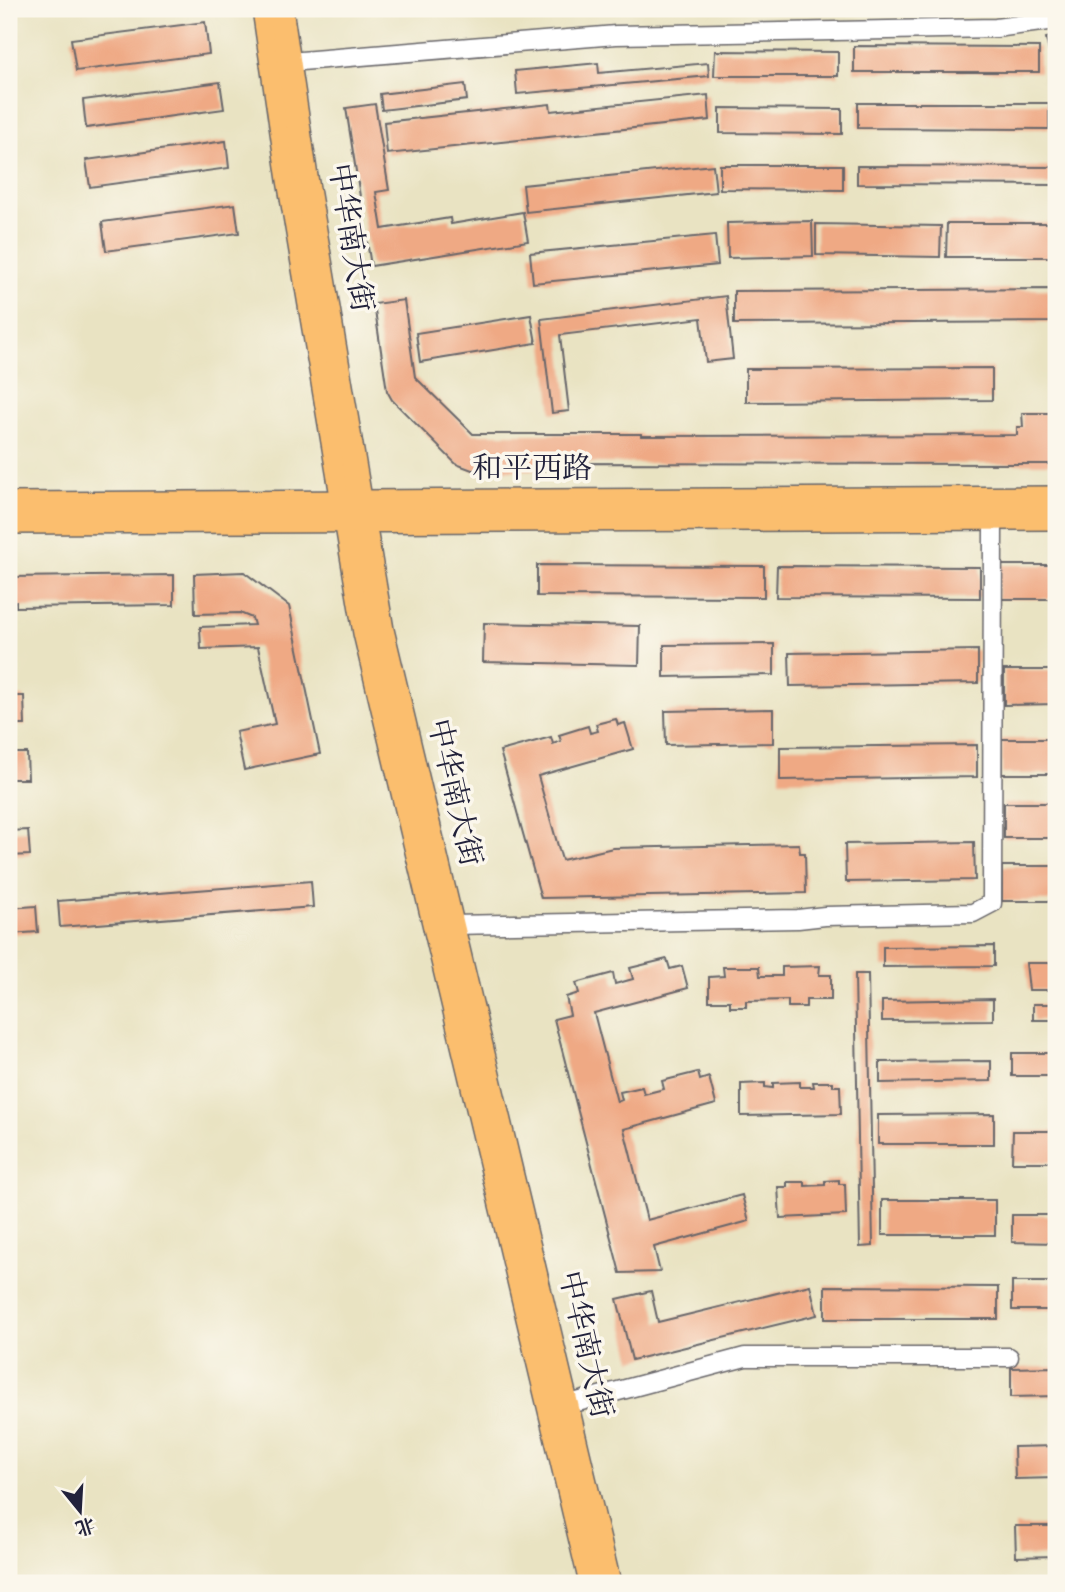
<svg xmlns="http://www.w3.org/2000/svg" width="1065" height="1592" viewBox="0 0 1065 1592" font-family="'Sorts Mill Goudy','Noto Serif SC',serif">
<rect width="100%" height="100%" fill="#fbf7ec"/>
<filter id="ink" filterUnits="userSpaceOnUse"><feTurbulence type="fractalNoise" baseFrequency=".0143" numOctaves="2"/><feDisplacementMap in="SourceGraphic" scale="14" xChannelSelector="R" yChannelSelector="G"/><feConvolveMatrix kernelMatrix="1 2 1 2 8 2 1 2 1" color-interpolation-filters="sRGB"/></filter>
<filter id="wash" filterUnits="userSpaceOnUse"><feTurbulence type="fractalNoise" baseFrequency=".00686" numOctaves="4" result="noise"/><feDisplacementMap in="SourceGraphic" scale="28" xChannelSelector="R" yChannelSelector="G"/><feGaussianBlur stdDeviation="1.57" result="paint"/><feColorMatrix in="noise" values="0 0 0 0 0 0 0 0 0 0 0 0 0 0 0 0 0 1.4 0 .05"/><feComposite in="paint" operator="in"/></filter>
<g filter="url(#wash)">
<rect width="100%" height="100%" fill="#e9e3c2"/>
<g id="blocks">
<g fill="#efa984">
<path d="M205 22 209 54 76 71 71 39Z"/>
<path d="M1056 36V81H1055L1046 38Z"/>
<path d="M854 46 1039 47V72H854Z"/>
<path d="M715 51 838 52V76H714Z"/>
<path d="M598 63 599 73 708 63 709 76 517 94 515 71Z"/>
<path d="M220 82 224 109 86 128 83 100Z"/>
<path d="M465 84 467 100 382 110 380 94Z"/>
<path d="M708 95 710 120 387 154 384 122 550 104 551 111Z"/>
<path d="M858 103H1049V129L858 128Z"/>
<path d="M375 104 389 190 376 192 382 229 450 218 451 224 523 212 528 241 371 266 346 108Z"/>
<path d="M720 108 842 109V134L720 133Z"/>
<path d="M226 141 229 168 90 187 86 160Z"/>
<path d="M713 165 716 192 526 212 523 185Z"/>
<path d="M720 165H843V190L720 189Z"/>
<path d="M857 166 1056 167V185L857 184Z"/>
<path d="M235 204 239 233 106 251 102 222Z"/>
<path d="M812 221 813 256 728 258 727 223Z"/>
<path d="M947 223H1056V257H946Z"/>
<path d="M816 224 941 226 940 257 816 255Z"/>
<path d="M715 235 718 265 533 283 530 253Z"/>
<path d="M1056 289V322L734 324V291Z"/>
<path d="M726 296 733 359 706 362 701 318 560 335 569 411 552 413 541 319Z"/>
<path d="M404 300 415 377 473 434H641V436L1017 435V427H1023L1022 413H1056V464L549 463V470H472L456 464 392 400 387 391 374 304Z"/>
<path d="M531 315 536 343 420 362 416 333Z"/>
<path d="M992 368V400L746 402V369Z"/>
<path d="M537 565 764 566V597L537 596Z"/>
<rect x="998" y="565" width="58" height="34"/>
<path d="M777 566 980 567V598L776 597Z"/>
<path d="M244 572 289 606 320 754 244 770 236 732 275 724 258 647 201 649 200 627 254 625 252 618 240 613 195 614 194 574Z"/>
<path d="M174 575V605L16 607V602H9V577Z"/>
<path d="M484 623 640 626 639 665 483 662Z"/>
<path d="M774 644V675L664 677V645Z"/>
<path d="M978 650V683L790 686 789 653Z"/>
<path d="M1004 670H1056V704L1004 705Z"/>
<path d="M9 696H24L25 725H9Z"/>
<path d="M773 709V743L666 745 665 711Z"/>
<path d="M616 719 618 725 625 723 633 749 538 776 562 860 613 848 799 844 800 853H805L806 893 541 898 500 751 551 737 553 744 561 741 559 735 588 726 590 733 598 731 596 724Z"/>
<rect x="1002" y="739" width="54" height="35"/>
<path d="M977 745V777L780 780V747Z"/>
<path d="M9 753H27L28 779H9Z"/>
<rect x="1004" y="803" width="52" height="35"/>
<path d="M28 830 30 855 9 856V831Z"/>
<path d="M974 842 975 880 846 882 845 844Z"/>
<rect x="1002" y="866" width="54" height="35"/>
<path d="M311 881 313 907 60 927 58 901Z"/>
<path d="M36 906 38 932 9 934V908Z"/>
<path d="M994 946V966L883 967V947Z"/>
<path d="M667 959 670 969 682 966 688 988 594 1013 617 1102 622 1100 620 1092 642 1087 644 1094 664 1089 662 1081 698 1072 700 1080 709 1077 716 1104 624 1129 647 1220 742 1195 749 1221 654 1247 660 1272 620 1273 554 1019 570 1015 566 997 579 993 576 983 613 973 615 984 633 979 630 968Z"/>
<path d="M1026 963H1056V990H1029Z"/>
<path d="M820 966 819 975H831V1000H806V1007H788V1000L746 1001V1007H730V1001H709V977L724 976 723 967H759L760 976H782V967Z"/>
<path d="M855 974H868L873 1246 860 1247Z"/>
<path d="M993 999V1020L882 1021V1001Z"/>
<rect x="1033" y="1004" width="23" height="16"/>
<rect x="1012" y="1053" width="44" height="23"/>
<path d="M991 1061V1081L880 1083V1062Z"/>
<path d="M800 1082V1087H814L813 1082H833V1086H840L841 1114 741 1116V1084L765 1083V1087L773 1088V1083Z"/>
<path d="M994 1114V1144H878V1115Z"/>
<path d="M1013 1131H1056V1162H1012Z"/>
<path d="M839 1180V1184H845L846 1215 780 1218 778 1187H787V1182H805V1186L825 1185V1181Z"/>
<rect x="882" y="1200" width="113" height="35"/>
<path d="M1012 1215H1056V1243L1012 1242Z"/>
<rect x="1012" y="1282" width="44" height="28"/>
<path d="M810 1285 817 1315 632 1360 617 1299 651 1291 658 1322Z"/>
<path d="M825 1286 998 1287V1319H825Z"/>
<path d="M1056 1367V1396L1011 1397V1368Z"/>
<path d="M1056 1446V1478L1015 1479 1014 1447Z"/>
<path d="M1015 1526H1056V1556L1016 1557Z"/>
</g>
</g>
</g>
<g filter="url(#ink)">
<use href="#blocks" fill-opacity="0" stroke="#68666a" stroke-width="2"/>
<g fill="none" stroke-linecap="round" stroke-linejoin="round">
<g stroke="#68666a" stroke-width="21">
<g id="minor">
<path d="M289 62 616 35 996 28 1056 20"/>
<path d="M451 925 798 919 825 916 973 913 992 903 993 518"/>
<path d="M566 1405 745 1357H1009"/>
</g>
</g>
<g stroke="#68666a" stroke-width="26">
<g id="major">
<path d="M264 9 289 180 365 633 591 1583"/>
<path d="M281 9 306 177 382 630 609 1583"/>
<path d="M9 504 1056 498"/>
<path d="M9 522 1056 518"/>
</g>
</g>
<use href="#minor" stroke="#fff" stroke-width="18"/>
<use href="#major" stroke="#fbbe6e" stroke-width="23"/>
</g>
</g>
<g text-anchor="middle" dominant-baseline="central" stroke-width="7" stroke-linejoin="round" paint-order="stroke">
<g font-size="30" fill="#22223b" stroke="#fbf7ec">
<text transform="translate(349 238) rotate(81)">中华南大街</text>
<text x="532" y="470">和平西路</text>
<text transform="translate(453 793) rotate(77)">中华南大街</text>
<text transform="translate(584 1345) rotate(77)">中华南大街</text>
</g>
</g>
<rect width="1065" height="1592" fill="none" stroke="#fbf7ec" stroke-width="35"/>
<g transform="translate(80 1511) rotate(162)" stroke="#fbf7ec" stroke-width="5" paint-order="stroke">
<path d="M0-5L12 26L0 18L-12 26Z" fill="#22223b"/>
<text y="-10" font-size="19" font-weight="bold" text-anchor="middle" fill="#22223b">北</text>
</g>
</svg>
